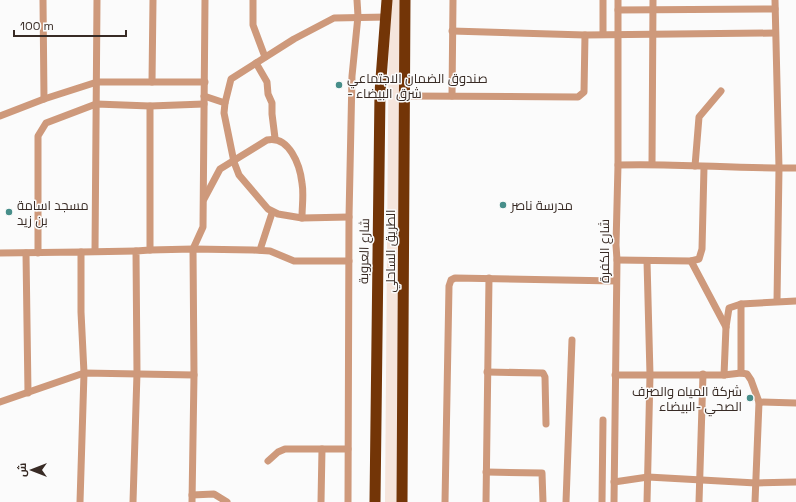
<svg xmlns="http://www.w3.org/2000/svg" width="796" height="502" viewBox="0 0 796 502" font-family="'Space Grotesk',Cairo,sans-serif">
<rect width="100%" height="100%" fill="#fbfbfb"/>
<path fill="#f5e5dc" d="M389 0H401L397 502H385Z"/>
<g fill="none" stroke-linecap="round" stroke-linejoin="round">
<g stroke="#ce997b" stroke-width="7">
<path d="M43 0 44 99"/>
<path d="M253 0V25L265 57"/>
<path d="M603 0V34"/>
<path d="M775 0 779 168 777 301"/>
<path d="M618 10 775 9"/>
<path d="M452 31 585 35 775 33"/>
<path d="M256 63 267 82 268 94 272 103V114L275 138"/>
<path d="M152 82 153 0"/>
<path d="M204 96 225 103 224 113 234 162 239 175 268 209 278 214 302 218 349 217"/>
<path d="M405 96 578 97 584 92 585 35"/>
<path d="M452 96 453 0"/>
<path d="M225 103 231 79 294 39 334 18 387 17"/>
<path d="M0 116 44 99 97 82H205"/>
<path d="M652 164 653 0"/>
<path d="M618 165C677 163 737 169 796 168"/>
<path d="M695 166 699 117 721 91"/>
<path d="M204 199 220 169 267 140C289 135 300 165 302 183 304 194 302 206 302 218"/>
<path d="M150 250 193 249 253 250 270 251 294 261H349"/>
<path d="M260 250 272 213"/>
<path d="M95 251 97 0"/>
<path d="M81 252 136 251"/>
<path d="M0 253 81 252V312L84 373 80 502"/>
<path d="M26 253 28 393"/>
<path d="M38 253V136L46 123 96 104 150 106 204 104"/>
<path d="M617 260 691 261 699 259 702 249 704 167"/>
<path d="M647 261 650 375 647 502"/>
<path d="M691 261 726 327"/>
<path d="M741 304V373L747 374 751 380 759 402 755 502"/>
<path d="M487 372 543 373 545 377 546 424"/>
<path d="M615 375H724L741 373"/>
<path d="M724 375 726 327 729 308 741 304 796 301"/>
<path d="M0 402 84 373 194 375 193 249 203 227 205 0"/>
<path d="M759 402 796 403"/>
<path d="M268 461 278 452 285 449H348"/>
<path d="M486 472 542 473 543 502"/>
<path d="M614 482 648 477 756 483 796 482"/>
<path d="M192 495 214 494 227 502"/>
<path d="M133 502 137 373 136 251 150 250V106"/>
<path d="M192 502 194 375"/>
<path d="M321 502 322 449"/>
<path d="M348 502 349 217 352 76 358 16 357 0"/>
<path d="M445 502 449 286 451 280 455 278 616 281"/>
<path d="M486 502 489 278"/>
<path d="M566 502 572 340"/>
<path d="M602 502 603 420"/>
<path d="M614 502 617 260 616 245 618 165V0"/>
<path d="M699 502 703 374"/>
</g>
<g stroke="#733507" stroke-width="11">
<path d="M375 502 380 92 387 0"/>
<path d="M402 502 405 0"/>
</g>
</g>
<g fill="#478e8a" stroke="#fbfbfb" stroke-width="1.5">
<circle cx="339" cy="85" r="4"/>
<circle cx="503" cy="205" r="4"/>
<circle cx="9" cy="212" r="4"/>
<circle cx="750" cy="398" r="4"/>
</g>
<g text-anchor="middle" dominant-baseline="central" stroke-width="3" stroke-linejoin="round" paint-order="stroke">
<g font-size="13" fill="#382b25" stroke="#fbfbfb" text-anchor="start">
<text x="347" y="78">صندوق الضمان الاجتماعي<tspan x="347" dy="15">- شرق البيضاء</tspan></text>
<text x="17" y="205">مسجد اسامة<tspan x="17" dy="15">بن زيد</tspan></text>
<text x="511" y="205">مدرسة ناصر</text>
<text x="742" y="391" text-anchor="end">شركة المياه والصرف<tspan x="742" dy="15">الصحي -البيضاء</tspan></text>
</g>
<g font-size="13" fill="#382b25" stroke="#fbfbfb">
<text transform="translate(364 251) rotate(-89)">شارع العروبة</text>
<text transform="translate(390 251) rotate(-90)">الطريق الساحلي</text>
<text transform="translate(604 251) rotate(-90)">شارع الكفرة</text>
</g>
</g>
<g transform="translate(32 470) rotate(270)" stroke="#fbfbfb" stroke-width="3" paint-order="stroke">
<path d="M0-3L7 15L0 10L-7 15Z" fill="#382b25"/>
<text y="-6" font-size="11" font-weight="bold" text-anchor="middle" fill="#382b25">ش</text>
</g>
<path d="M14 30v6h112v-6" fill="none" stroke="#382b25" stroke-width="2"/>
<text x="20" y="30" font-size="12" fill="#382b25" stroke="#fbfbfb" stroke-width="3" paint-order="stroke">100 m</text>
</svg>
